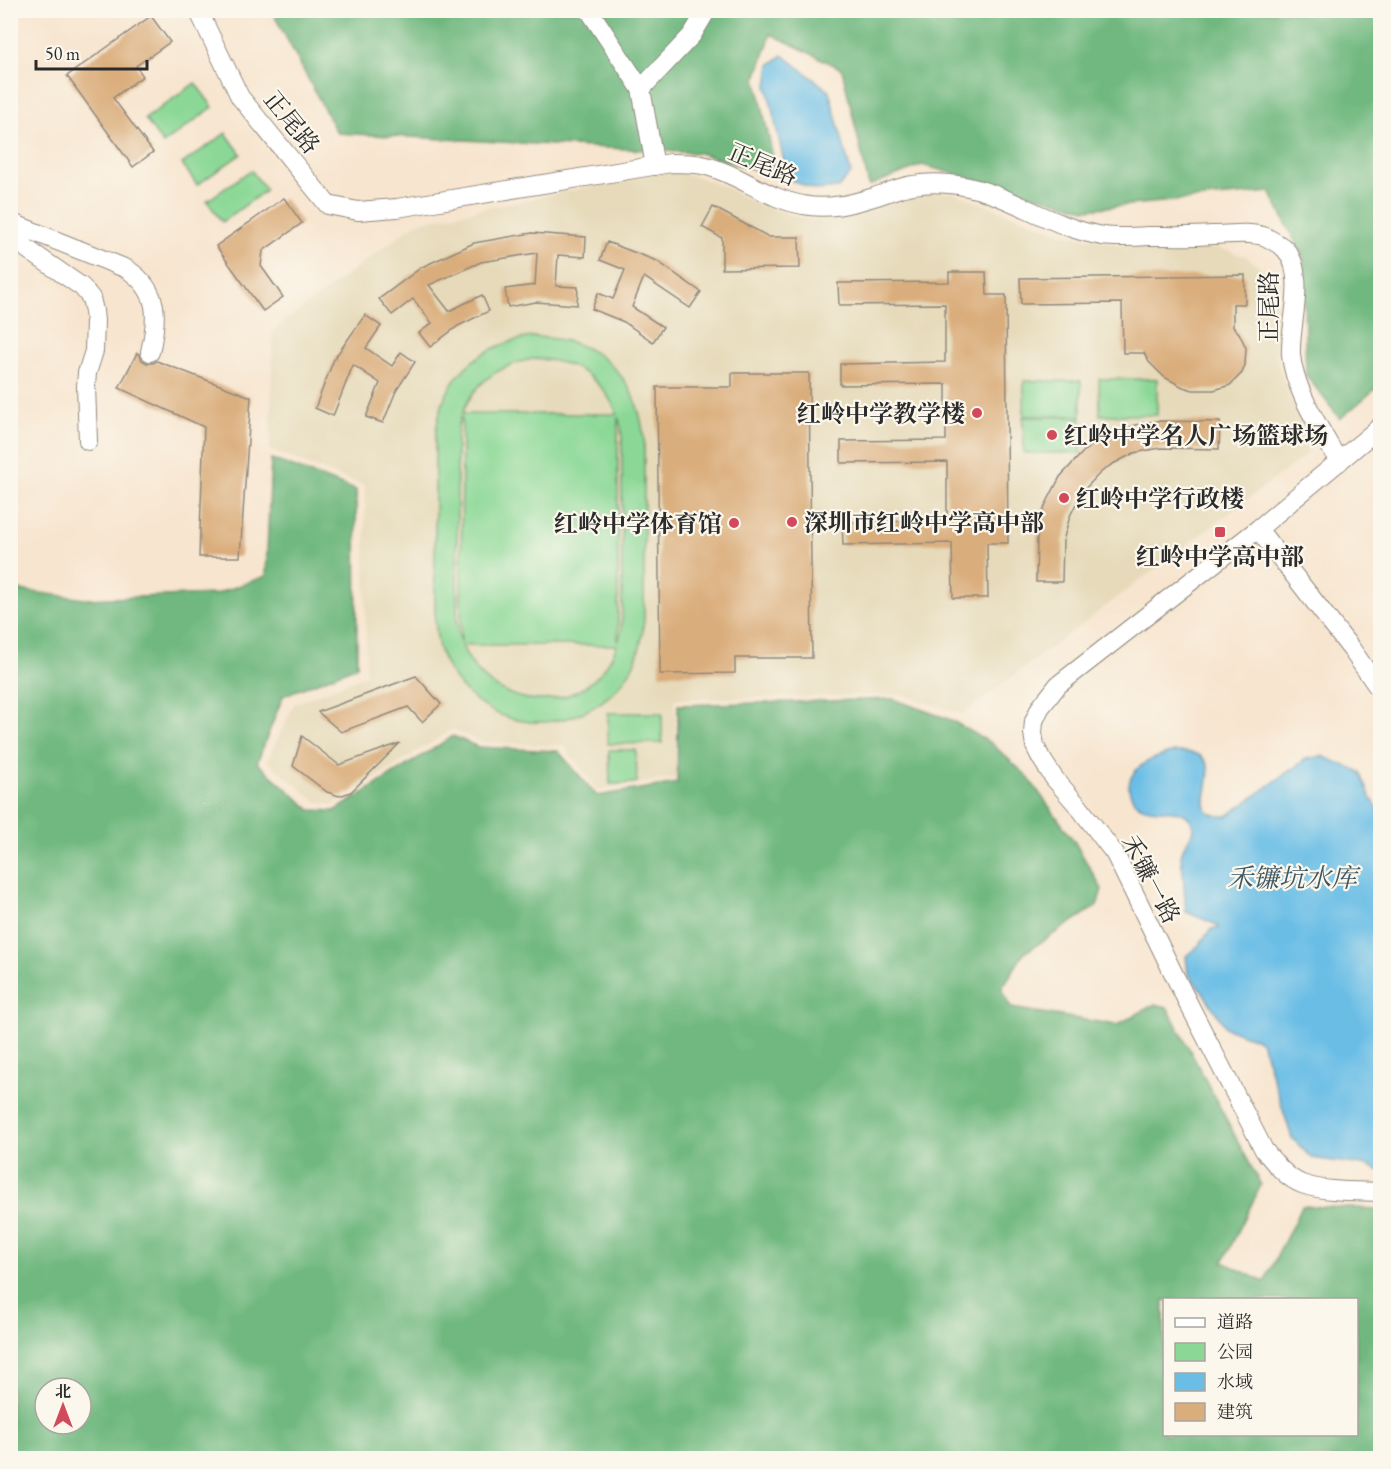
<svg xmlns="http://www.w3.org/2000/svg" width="1391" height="1469" viewBox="0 0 1391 1469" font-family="'EB Garamond','Noto Serif SC',serif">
<rect width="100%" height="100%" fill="#fbf7ec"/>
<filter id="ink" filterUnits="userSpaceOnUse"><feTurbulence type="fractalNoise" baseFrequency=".0167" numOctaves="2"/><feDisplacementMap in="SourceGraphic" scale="12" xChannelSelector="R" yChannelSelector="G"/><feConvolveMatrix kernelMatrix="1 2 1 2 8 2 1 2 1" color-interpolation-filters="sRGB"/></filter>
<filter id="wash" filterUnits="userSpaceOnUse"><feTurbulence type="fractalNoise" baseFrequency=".008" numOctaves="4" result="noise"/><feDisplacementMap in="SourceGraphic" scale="24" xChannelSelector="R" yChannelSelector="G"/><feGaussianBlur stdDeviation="1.35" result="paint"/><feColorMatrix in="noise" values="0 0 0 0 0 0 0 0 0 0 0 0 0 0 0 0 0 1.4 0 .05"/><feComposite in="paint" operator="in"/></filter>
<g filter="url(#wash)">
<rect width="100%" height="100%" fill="#f7e5cf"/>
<path fill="#e6daba" d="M656 173H678L698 177 727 188 756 204 806 219 819 220H831L917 195 939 192H952L1060 233 1130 246 1219 248 1245 256 1258 266 1269 278 1276 294 1278 363 1283 379 1310 438 1306 455 963 714 904 695 675 699V778L597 790 564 746 480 742 453 729 333 805 315 801 267 761 294 704 366 675 365 486 270 450 273 330 418 222Z"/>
<g fill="#8bd896" stroke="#5b8260" stroke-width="1.5" fill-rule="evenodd">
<path d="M195 83 213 107 163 144 145 119Z"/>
<path d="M226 133 241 154 197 185 182 164Z"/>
<path d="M251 170 266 190 222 222 207 201Z"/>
<path d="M531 337C596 337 638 374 644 440V619C643 636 640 653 632 668 602 722 527 740 478 702 461 689 447 672 440 651 437 641 436 630 435 619V440C440 381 473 347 531 337ZM533 359C572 359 602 377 617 414H462C474 382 500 365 533 359ZM461 417 462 418 461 642 458 632 457 618V441L458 427ZM618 417 621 427 622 441V618L621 632 618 642ZM462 645H617C610 663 599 678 583 688 539 715 480 694 462 645Z"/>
<path d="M1099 379H1157V415H1100Z"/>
<rect x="1024" y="381" width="57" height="35"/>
<path d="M1081 417V453H1024L1023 417Z"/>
<path d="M608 713H662V743L608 744Z"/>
<path d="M609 750H636L637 783 610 784Z"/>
</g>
<g fill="#70b87f" stroke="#4e7255" stroke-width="1.5" fill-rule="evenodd">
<path d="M272 11H1380V385L1340 419 1306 375 1303 257 1270 192 1086 209 922 165 869 186 842 69 771 34 756 78 777 176 699 153 337 133Z"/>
<path d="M271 459 356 490 357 666 283 696 257 763 311 810 335 811 453 736 478 747 558 751 597 796 677 783 678 705 893 699 951 720 991 743 1027 776 1074 841 1102 889 1097 906 1024 953 1002 988 1011 1008 1117 1025 1155 1004 1167 1007 1261 1185 1223 1262 1264 1282 1302 1206 1380 1209V1455L1373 1458H11V589L85 599 216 594 266 576ZM1164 1300H1356V1434H1164ZM45 1388H81V1424H45Z"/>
</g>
<g fill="#6abee6" stroke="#4a7488" stroke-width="1.5">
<path d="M783 55 829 91 851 173 838 188 815 190 788 179 767 86 770 65Z"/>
<path d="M1175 752C1183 752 1192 751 1199 755 1227 772 1180 817 1227 816L1306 759 1322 756 1360 772 1371 798 1380 812V1171L1369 1166 1312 1158 1292 1138 1261 1041 1226 1028 1202 991 1188 974 1186 956 1199 945 1211 929 1219 928 1217 925 1186 912C1185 898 1184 884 1183 871 1182 865 1180 857 1182 852 1185 841 1196 835 1192 823 1183 799 1140 823 1130 793 1128 788 1129 781 1132 776 1140 761 1160 756 1175 752Z"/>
</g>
<g id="blocks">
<g fill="#daad7c">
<path d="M151 16 170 42 136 66 143 76 113 98 153 152 133 167 67 76Z"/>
<path d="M284 198 302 223 263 251 261 266 283 297 263 311 216 246Z"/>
<path d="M713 207 769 237H799L800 268 722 269V238L702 227Z"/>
<path d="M532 233 586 237 585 257 558 255 556 286 578 287 577 305 536 302 508 307 505 289 535 285 537 253 481 262 429 285 449 311 482 295 489 311 458 326 430 347 419 333 432 323 413 299 392 315 379 299 422 267 474 243Z"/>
<path d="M607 242 657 261 701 292 690 308 644 277 632 307 663 327 653 342 624 322 592 309 598 293 613 299 625 270 600 260Z"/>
<path d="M949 272H986L987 295H1006L1008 543H987L988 598H953L952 543 843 545 842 522 947 521V462L841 463V441L946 440V384L840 385V364L945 362V304L839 305 838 283 949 282Z"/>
<path d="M1245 275V304H1233V327L1239 333 1246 348 1245 365 1242 373 1230 385 1214 390H1193L1183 387 1164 377 1149 362 1144 353H1123L1122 303 1021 304 1020 278Z"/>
<path d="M365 315 381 326 366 348 392 366 401 352 415 362 396 391 383 423 366 417 380 383 353 365 333 416 315 408 334 359Z"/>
<path d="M137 353 139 354 142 360 147 363H153L157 361 251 397 240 557H199L204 427 119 388Z"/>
<path d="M732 373H809L812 658H735V673L660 674 657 387H732Z"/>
<path d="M1158 421 1220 422 1219 449 1160 448 1134 453 1111 465 1100 473 1082 492 1070 516 1063 541 1062 582H1036L1037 538 1040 522 1045 506 1060 477 1083 452 1110 434 1142 423Z"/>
<path d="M416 676 441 704 422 722 408 707 341 732 318 712Z"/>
<path d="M302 736 339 765 400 743 351 792 339 796 327 792 293 766Z"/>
</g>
</g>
</g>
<g filter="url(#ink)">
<use href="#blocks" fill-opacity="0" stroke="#91887d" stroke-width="1.5"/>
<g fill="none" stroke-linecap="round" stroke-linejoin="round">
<g stroke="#91887d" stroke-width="20">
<g id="minor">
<path d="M198 10 240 97 328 205 358 211 397 208 671 163C681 163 692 163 702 165 738 173 767 199 803 205 827 210 851 204 874 197 887 193 899 187 913 185 925 183 937 183 949 184 1004 188 1049 228 1103 236 1118 238 1134 237 1148 236 1169 236 1191 237 1212 235 1228 235 1250 231 1266 237 1271 240 1281 245 1285 249 1308 274 1289 325 1291 355 1294 390 1322 431 1339 462"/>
<path d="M589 10 641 89 655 166"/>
<path d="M641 89 692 35 707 10"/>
<path d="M10 222 127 269C160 291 158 317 150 352"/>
<path d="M10 227 27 249 82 287 91 298 94 311 95 321 94 351 87 373 86 386 88 441"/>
<path d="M1380 427 1258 529 1058 685 1040 708 1034 721 1033 733 1035 746 1041 758 1054 778 1079 807 1115 854 1183 993 1264 1150C1274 1162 1286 1178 1302 1184 1323 1192 1358 1191 1380 1192"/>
<path d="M1258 529 1352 650 1380 690"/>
</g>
</g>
<use href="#minor" stroke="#fff" stroke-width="18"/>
</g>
</g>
<g fill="#d1495b" stroke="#fbf7ec" stroke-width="2">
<circle cx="977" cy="413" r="6"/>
<circle cx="1052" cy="435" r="6"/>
<circle cx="1064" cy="498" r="6"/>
<circle cx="792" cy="522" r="6"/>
<circle cx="734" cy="523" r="6"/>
<rect x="1214" y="526" width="12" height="12" rx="3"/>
</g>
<g text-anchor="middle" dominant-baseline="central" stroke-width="4.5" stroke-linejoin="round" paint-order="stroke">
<g font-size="24" fill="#2b2b2b" stroke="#fbf7ec">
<text transform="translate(292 122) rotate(51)">正尾路</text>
<text transform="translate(763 164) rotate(23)">正尾路</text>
<text transform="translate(1268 307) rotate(-90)">正尾路</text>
<text transform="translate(1151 879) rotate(62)">禾镰一路</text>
</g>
<g font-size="24" font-weight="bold" fill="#2b2b2b" stroke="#fbf7ec" text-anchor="start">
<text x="965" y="413" text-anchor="end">红岭中学教学楼</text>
<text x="1064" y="435">红岭中学名人广场篮球场</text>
<text x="1076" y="498">红岭中学行政楼</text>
<text x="804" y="522">深圳市红岭中学高中部</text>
<text x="722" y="523" text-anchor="end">红岭中学体育馆</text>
<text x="1220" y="556" text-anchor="middle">红岭中学高中部</text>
</g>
<g font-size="26" font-style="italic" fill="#3e5763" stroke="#fbf7ec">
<text x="1292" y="878">禾镰坑水库</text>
</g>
</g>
<rect width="1391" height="1469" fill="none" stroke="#fbf7ec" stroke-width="36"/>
<rect x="1163" y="1298" width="195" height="138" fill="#fbf7ec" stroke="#a8a59f" stroke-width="1.5"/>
<rect x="1175" y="1318" width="30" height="9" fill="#ffffff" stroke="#a8a59f" stroke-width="1.5"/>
<text x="1217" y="1328" font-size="18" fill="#2b2b2b">道路</text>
<rect x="1175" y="1343" width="30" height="18" fill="#8bd896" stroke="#a8a59f" stroke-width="1.5"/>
<text x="1217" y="1358" font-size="18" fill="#2b2b2b">公园</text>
<rect x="1175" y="1373" width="30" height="18" fill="#6abee6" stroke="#a8a59f" stroke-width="1.5"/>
<text x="1217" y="1388" font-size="18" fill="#2b2b2b">水域</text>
<rect x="1175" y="1403" width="30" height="18" fill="#daad7c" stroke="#a8a59f" stroke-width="1.5"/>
<text x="1217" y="1418" font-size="18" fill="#2b2b2b">建筑</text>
<g transform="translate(63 1406)"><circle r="28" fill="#fbf7ec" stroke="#a8a59f" stroke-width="1.5"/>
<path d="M0-4.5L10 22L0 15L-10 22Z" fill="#d1495b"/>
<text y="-9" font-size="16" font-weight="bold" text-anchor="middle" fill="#2b2b2b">北</text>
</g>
<path d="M36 60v9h111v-9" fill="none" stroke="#2b2b2b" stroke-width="3"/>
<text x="45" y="60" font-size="18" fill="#2b2b2b" stroke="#fbf7ec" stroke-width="4.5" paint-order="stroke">50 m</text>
</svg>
